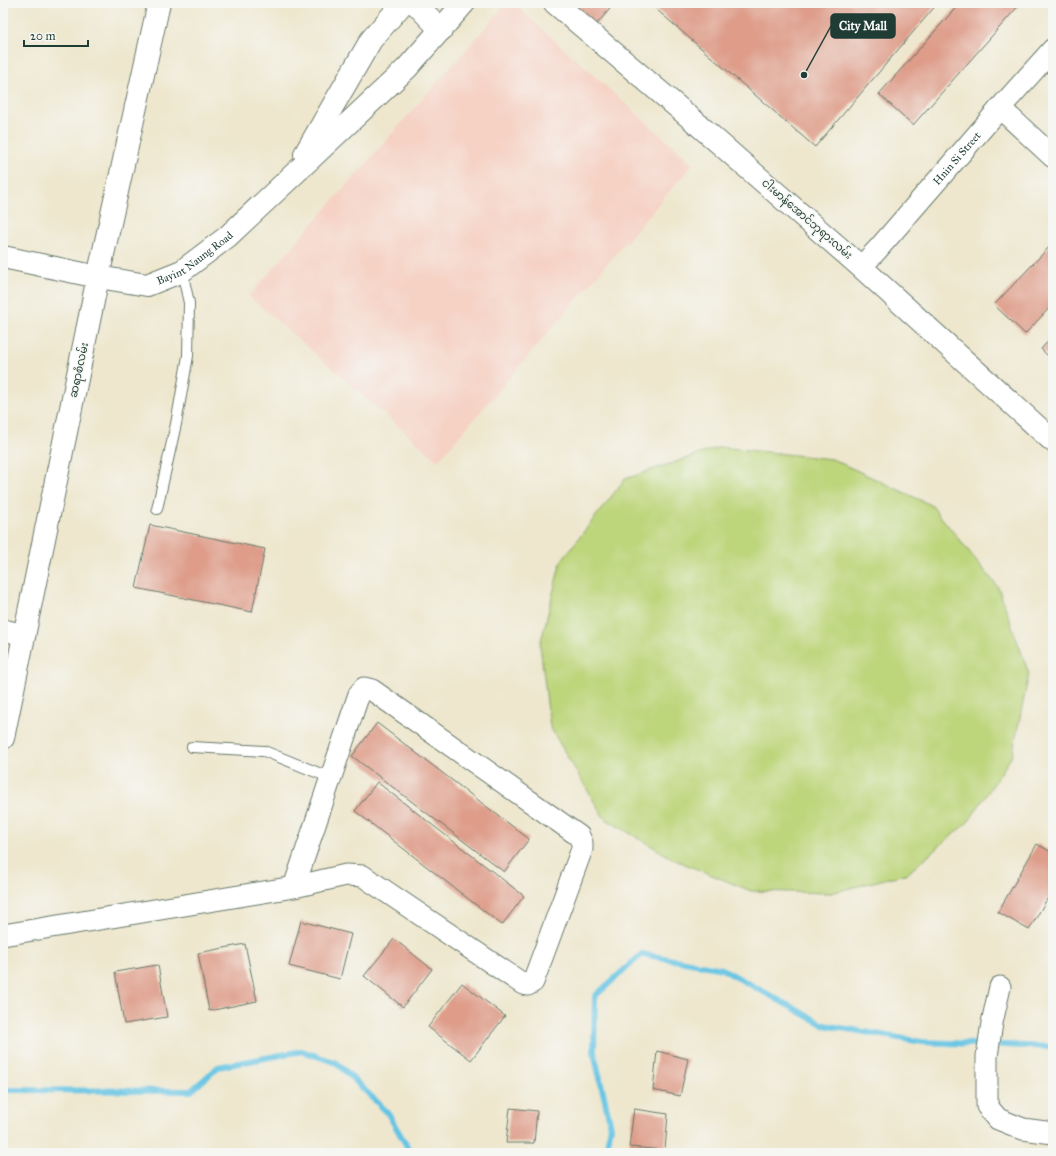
<svg xmlns="http://www.w3.org/2000/svg" width="1056" height="1156" viewBox="0 0 1056 1156" font-family="'IM FELL Great Primer','Noto Sans Myanmar',serif">
<rect width="100%" height="100%" fill="#f6f6f2"/>
<filter id="ink" filterUnits="userSpaceOnUse"><feTurbulence type="fractalNoise" baseFrequency=".025" numOctaves="2"/><feDisplacementMap in="SourceGraphic" scale="8" xChannelSelector="R" yChannelSelector="G"/><feConvolveMatrix kernelMatrix="1 2 1 2 8 2 1 2 1" color-interpolation-filters="sRGB"/></filter>
<filter id="wash" filterUnits="userSpaceOnUse"><feTurbulence type="fractalNoise" baseFrequency=".012" numOctaves="4" result="noise"/><feDisplacementMap in="SourceGraphic" scale="16" xChannelSelector="R" yChannelSelector="G"/><feGaussianBlur stdDeviation="0.9" result="paint"/><feColorMatrix in="noise" values="0 0 0 0 0 0 0 0 0 0 0 0 0 0 0 0 0 1.4 0 .05"/><feComposite in="paint" operator="in"/></filter>
<g filter="url(#wash)">
<rect width="100%" height="100%" fill="#eee7ce"/>
<path fill="#f6d2c5" d="M507 3H513L693 164 438 461 249 296Z"/>
<path fill="#bdd67b" stroke="#6e8a58" d="M720 447 832 459 931 505 998 587 1029 674 1012 756 969 821 908 873 831 893 751 891 675 860 604 818 550 727 540 645 561 561 625 479Z"/>
<g fill="none" stroke-linecap="round" stroke-linejoin="round">
<g stroke="#66c5e4" stroke-width="6">
<path d="M3 1090 191 1091 218 1067 302 1051 337 1063 387 1112 411 1153"/>
<path d="M605 1153 611 1127 594 1053 595 996 642 954 722 969 824 1025 922 1042 1053 1047"/>
</g>
</g>
<g id="blocks">
<g fill="#de9c89">
<path d="M571 3H615L596 25Z"/>
<path d="M649 3H938L815 147Z"/>
<path d="M960 3H1021L913 125 879 94Z"/>
<path d="M1053 243V304L1025 334 994 305Z"/>
<path d="M1053 336V361L1041 349Z"/>
<path d="M150 525 265 549 252 612 136 588Z"/>
<path d="M377 723 529 839 504 872 352 756Z"/>
<path d="M377 782 524 896 502 925 355 811Z"/>
<path d="M1037 844 1053 853V889L1029 930 998 912Z"/>
<path d="M301 921 351 934 340 979 289 966Z"/>
<path d="M394 939 432 969 403 1007 364 976Z"/>
<path d="M245 944 257 1001 209 1011 198 953Z"/>
<path d="M158 965 167 1017 124 1024 115 972Z"/>
<path d="M462 983 505 1016 471 1060 428 1027Z"/>
<path d="M657 1051 688 1059 680 1096 653 1090Z"/>
<path d="M510 1108 537 1111 534 1143H506Z"/>
<path d="M634 1109 668 1114 665 1150 629 1147Z"/>
</g>
</g>
</g>
<g filter="url(#ink)">
<use href="#blocks" fill-opacity="0" stroke="#67786a" stroke-width="1"/>
<g fill="none" stroke-linecap="round" stroke-linejoin="round">
<g stroke="#67786a" stroke-width="12">
<g id="lane">
<path d="M157 509 176 424 188 356 189 303 182 271"/>
<path d="M192 747 264 751 331 778"/>
</g>
</g>
<g stroke="#67786a" stroke-width="23">
<g id="street">
<path d="M1000 108 1053 157"/>
<path id="s1" d="M861 267 878 249 1000 108 1053 49"/>
<path d="M3 630 25 635"/>
<path d="M3 935 294 887 346 875 363 876 523 984 528 985 533 982 582 849V843L579 836 372 690 364 688 359 694 294 887"/>
<path d="M1000 987 992 1023 987 1056V1106L998 1119 1023 1129 1053 1133"/>
</g>
</g>
<g stroke="#67786a" stroke-width="24">
<g id="secondary">
<path d="M415 3 441 30"/>
<path d="M555 3 694 121 861 267 1053 441"/>
<path d="M305 154 371 40 403 3"/>
<path id="s2" d="M3 257 98 277 147 285 182 271 227 237 407 68 464 3"/>
<path d="M3 738 98 277 159 3"/>
</g>
</g>
<use href="#lane" stroke="#fff" stroke-width="10"/>
<use href="#street" stroke="#fff" stroke-width="21"/>
<use href="#secondary" stroke="#fff" stroke-width="22"/>
</g>
</g>
<g text-anchor="middle" dominant-baseline="central" stroke-width="3" stroke-linejoin="round" paint-order="stroke">
<g font-size="11" fill="#1f3d34" stroke="#f6f6f2">
<text stroke="none"><textPath href="#s1" startOffset="145">Hnin Si Street</textPath></text>
<text transform="translate(807 219) rotate(41)">ငါးမာန်အောင်ဘုရားလမ်း</text>
<text stroke="none"><textPath href="#s2" startOffset="202">Bayint Naung Road</textPath></text>
<text transform="translate(79 370) rotate(-78)">ဆရာစံလမ်း</text>
</g>
</g>
<path fill="none" stroke="#1f3d34" stroke-width="1.5" d="M804 75L831 26"/>
<circle fill="#1f3d34" stroke="#f6f6f2" stroke-width="1.5" cx="804" cy="75" r="4"/>
<rect fill="#1f3d34" stroke="#1f3d34" stroke-width="1.5" x="831" y="14" width="64" height="24" rx="4"/>
<g font-size="12" text-anchor="middle" font-weight="bold" fill="#fff">
<text x="863" y="30">City Mall</text>
</g>
<rect width="1056" height="1156" fill="none" stroke="#f6f6f2" stroke-width="16"/>
<path d="M24 40v6h64v-6" fill="none" stroke="#1f3d34" stroke-width="2"/>
<text x="30" y="40" font-size="12" fill="#1f3d34" stroke="#f6f6f2" stroke-width="3" paint-order="stroke">20 m</text>
</svg>
